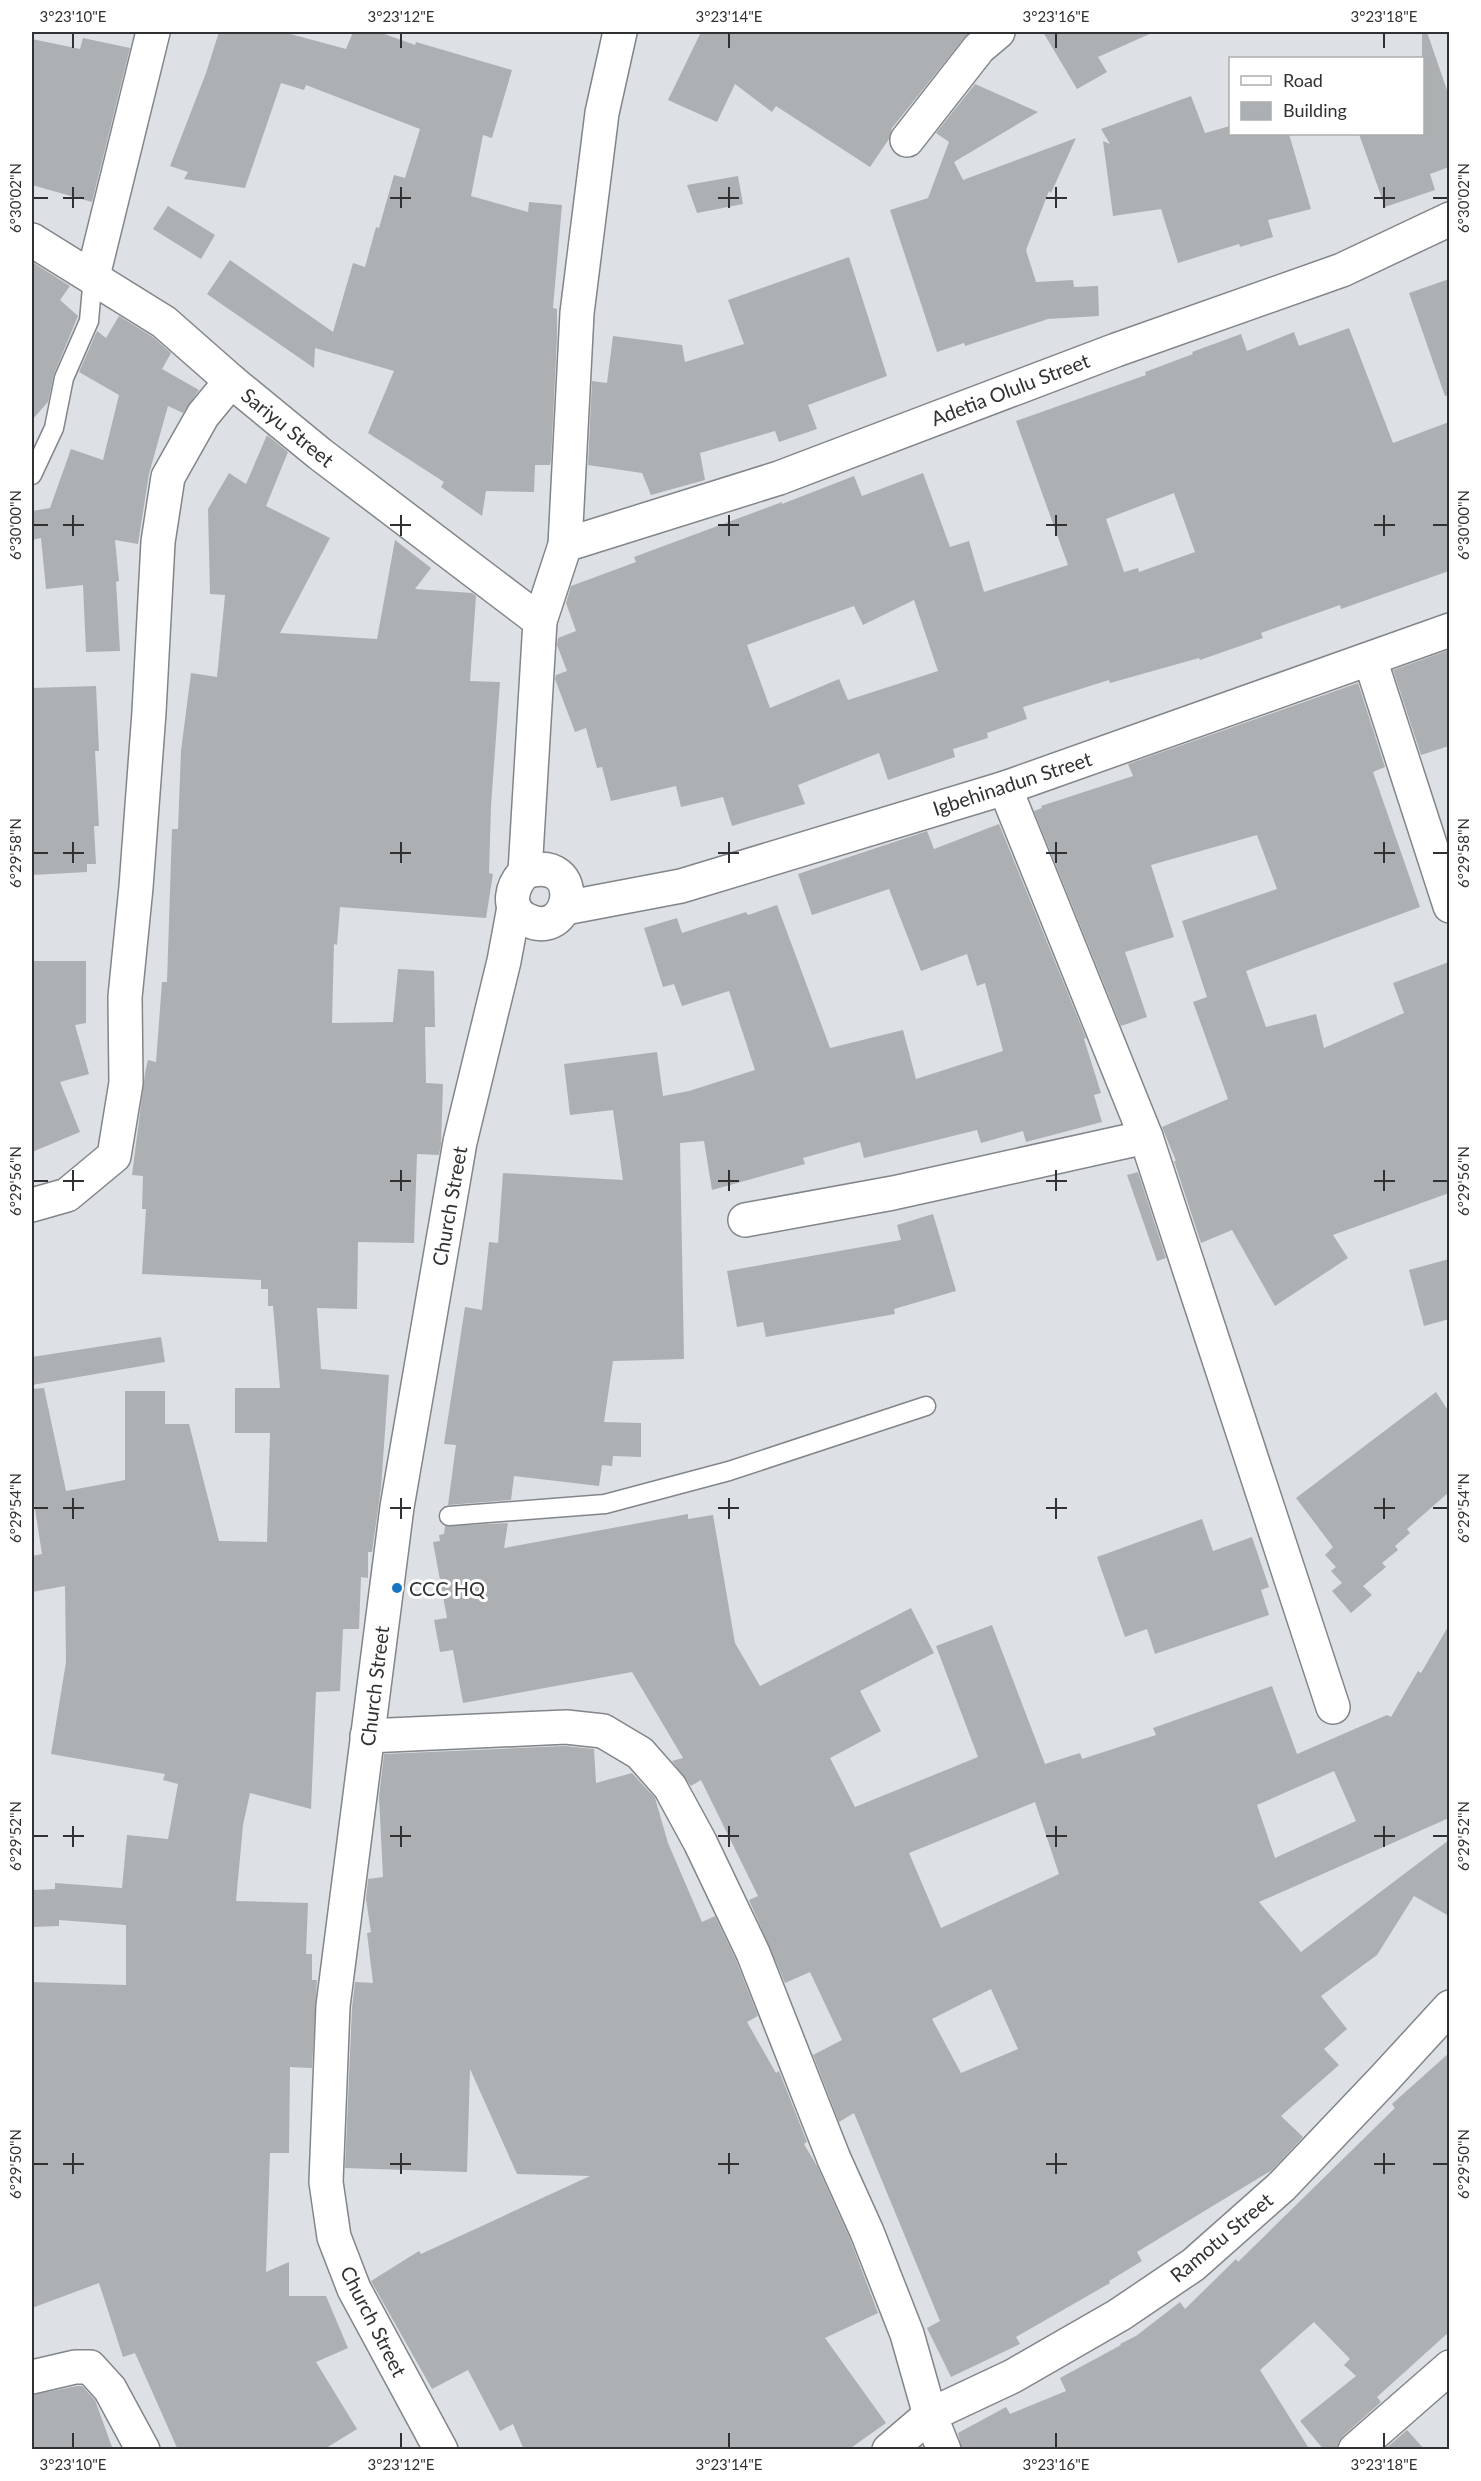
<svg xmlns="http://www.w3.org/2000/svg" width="1481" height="2481" viewBox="0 0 1481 2481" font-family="Lato,sans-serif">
<rect width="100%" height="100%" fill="#dde0e4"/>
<g fill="#adb0b3" fill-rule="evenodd">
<path d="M219 32H283L346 49 353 32H379L415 45 416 42 512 70 492 138 483 135 471 196 528 212 529 202 562 205 553 308 557 309V338L551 460 550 465H535L534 492 486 491 482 516 441 487 444 482 368 433 394 371 315 348 314 368 207 294 230 260 333 332 353 263 365 267 376 227 379 228 394 175 405 178 420 129 306 85 304 90 281 83 245 188 184 179 188 172 170 166 206 73Z"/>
<path d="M701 32H969L892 128 889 139 870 167 776 106 772 112 735 84 717 122 668 100Z"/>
<path d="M1043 32H1154L1098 57 1107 72 1077 89Z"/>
<path d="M1422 32H1427L1449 96V167L1430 174 1435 190 1385 207 1359 134H1422Z"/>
<path d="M83 38 130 48 92 202 32 185V39L80 49Z"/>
<path d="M975 84 1038 112 954 162 963 180 1076 138 1051 193 1049 191 1026 250 1036 282 1073 280 1074 287 1098 286 1099 316 1048 319 965 346 964 343 937 352 890 210 928 198 949 142 936 133Z"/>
<path d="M1191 96 1205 133 1230 126V134H1289L1311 209 1268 220 1273 237 1240 247 1239 244 1178 263 1161 209 1113 216 1103 141 1110 144 1101 129Z"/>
<path d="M738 176 743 204 697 213 687 185Z"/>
<path d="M168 206 215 235 201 259 153 229Z"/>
<path d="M849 257 887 376 808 405 817 429 779 442 775 431 700 453 705 480 651 495 642 473 588 465 592 381 607 383 613 336 682 345 685 362 744 344 728 300Z"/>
<path d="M32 262 70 286 60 300 78 316 54 374 48 402 32 420Z"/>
<path d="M1449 279V395L1445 396 1409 293Z"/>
<path d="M119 316 153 337 171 353 162 369 199 390 183 413 168 406 149 474 138 544 115 540 119 581 116 582 120 651 86 652 83 585 46 589 41 538 32 540V511L50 508 71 449 103 460 119 395 79 372 97 331 106 338Z"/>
<path d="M1349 328 1393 443 1449 422V571L1341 609 1340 605 1261 633 1263 638 1200 660 1199 658 1110 683 1109 680 1023 707 1027 719 987 733 988 738 953 749 955 757 888 780 879 753 798 785 805 804 732 826 723 797 681 807 676 786 611 801 602 767 597 768 586 728 575 732 555 679 556 675 567 671 557 645 558 638 576 631 566 603 571 586 636 562 634 557 782 502V504L854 476 862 496 923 473 950 547 969 541 984 592 1068 565 1016 421 1146 375 1145 372 1193 354 1192 352 1241 334 1247 351 1294 332 1299 346ZM1174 493 1195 552 1139 572 1138 568 1124 572 1106 519ZM914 600 938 671 848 700 839 679 770 708 747 645 854 606 863 625Z"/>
<path d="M267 435 288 452 266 506 330 538 280 633 377 639 395 540 431 568 415 589 472 593 476 596 470 681 500 682 491 806 489 873 493 874 486 918 340 907 337 945 334 944 332 1023 393 1022 398 969 434 971 435 1027H425L426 1083 443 1084 441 1144 439 1155 417 1154 414 1243 358 1242 357 1309 317 1308 321 1369 389 1375 381 1488 372 1552H368V1578L361 1577 359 1629H343L340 1691 316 1692 311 1809 250 1793 243 1825 236 1901 308 1903 306 1954H312V1980H317L312 2068 290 2067 289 2153H270L266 2272 289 2262V2296H326L348 2348 316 2362 357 2429 323 2450H178L135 2353 123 2357 99 2283 32 2308V1982L126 1985V1925L59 1920V1926L32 1927V1890L55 1889V1883L122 1888 127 1835 168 1839 178 1784 163 1780 165 1774 51 1754 66 1662 65 1586 32 1592V1556L42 1554 32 1490V1389L44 1388 66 1491 125 1480V1391H165V1424H189L219 1541 267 1542 270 1433H235V1388H280L273 1306H268V1289H261V1280L142 1274 146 1209H142L143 1176 132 1175 145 1073 148 1060 156 1062 162 982H167L172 829H178L181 751 191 673 217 677 225 595 210 594 208 509 229 473 246 484Z"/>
<path d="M1449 650V746L1421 755 1393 670Z"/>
<path d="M1358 683 1385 767 1373 772 1420 907 1246 971 1266 1027 1316 1014 1324 1048 1404 1013 1393 983 1449 962V1193L1333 1235 1348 1258 1275 1306 1232 1230 1201 1243 1174 1161H1176L1162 1127 1228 1099 1193 1002 1207 997 1182 921 1277 889 1257 835 1151 865 1174 937 1125 952 1147 1017 1121 1026 1034 811 1042 808 1041 806 1133 776 1128 764Z"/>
<path d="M96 686 99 751H95L99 826H94L96 864H87V872L32 875V688Z"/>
<path d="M999 824 1086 1038 1084 1039 1101 1093 1094 1095 1102 1122 1026 1142 1023 1131 981 1143 977 1130 864 1158 860 1142 803 1158 805 1164 712 1190 704 1141 680 1143 684 1359 613 1361 604 1422 641 1423V1457L613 1456 612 1466 602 1465 599 1486 514 1476 511 1500 448 1505 456 1445 444 1444 465 1307 482 1310 489 1242 498 1243 503 1173 623 1180 613 1110 570 1115 564 1064 657 1052 663 1096 689 1091 755 1070 729 991 682 1006 674 984 663 987 644 928 677 918 682 933 746 912 748 915 777 905 830 1048 903 1030 916 1079 1003 1051 985 983 977 986 967 954 921 971 889 889 812 915 798 874 927 831 934 849Z"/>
<path d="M33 961H86V1023L75 1025 89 1074 60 1082 80 1132 32 1152Z"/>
<path d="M1138 1172 1166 1258 1157 1261 1127 1175Z"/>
<path d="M933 1214 956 1291 894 1309 895 1314 766 1337 763 1322 737 1327 727 1271 901 1240 897 1225Z"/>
<path d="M1449 1259V1319L1424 1326 1409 1270Z"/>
<path d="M161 1337 165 1362 32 1385V1357Z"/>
<path d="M1436 1392 1449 1412V1492L1407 1529 1410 1533 1395 1546 1398 1550 1382 1563 1386 1567 1363 1586 1372 1595 1351 1613 1332 1591 1342 1583 1331 1571 1336 1567 1325 1555 1333 1547 1296 1498Z"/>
<path d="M688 1514V1519L713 1515 735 1643 760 1686 911 1608 934 1653 860 1691 881 1731 830 1758 855 1807 978 1757 936 1646 992 1625 1045 1764 1080 1753 1082 1759 1156 1735 1153 1728 1272 1686 1297 1754 1387 1715 1391 1717 1418 1671 1421 1673 1449 1625V1818L1259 1902 1301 1952 1449 1840V1916L1414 1896 1377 1955 1321 1996 1347 2029 1324 2049 1339 2065 1281 2116 1303 2137 1272 2170 1137 2252 1142 2261 1109 2281 1110 2283 1016 2337 1020 2344 951 2377 927 2328 940 2321 854 2113 839 2122 813 2055 842 2040 810 1972 785 1983 749 1900 758 1896 701 1780 691 1786 672 1761 683 1758 632 1672 463 1703 453 1650 440 1652 434 1620 447 1618 433 1542 440 1541 439 1535 444 1534 445 1526 508 1523 504 1548ZM1334 1771 1356 1821 1275 1858 1257 1805ZM1035 1802 1059 1874 941 1928 909 1853ZM991 1989 1018 2049 961 2073 932 2019Z"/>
<path d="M1202 1519 1213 1551 1252 1537 1269 1587 1261 1590 1269 1615 1155 1654 1147 1629 1125 1637 1097 1557Z"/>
<path d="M565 1746 594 1749 596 1783 632 1773 655 1798 668 1843 702 1922 715 1916 736 1960 758 2016 747 2022 776 2073 779 2071 807 2142 804 2144 817 2166 850 2239 878 2313 825 2338 886 2423 848 2450H524L513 2424 500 2431 468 2370 432 2389 371 2281 419 2251 421 2254 590 2176 517 2174 470 2069 467 2172 345 2168 352 2008 355 1982 373 1983 367 1933 371 1932 366 1899 368 1879 383 1877 379 1797 384 1754Z"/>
<path d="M1449 2053V2332L1377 2397 1381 2402 1343 2436 1338 2443 1337 2450H1324L1300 2421 1356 2376 1344 2365 1350 2359 1314 2322 1260 2370 1310 2450H962L958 2433 1006 2407 1010 2414 1066 2391 1060 2378 1121 2345 1120 2344 1136 2336 1180 2302 1185 2309 1236 2259 1238 2262 1395 2108 1392 2104Z"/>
<path d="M77 2386H82L95 2400 113 2450H32V2395Z"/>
<path d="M1407 2430 1425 2450H1384Z"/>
</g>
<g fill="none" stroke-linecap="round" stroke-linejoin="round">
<g stroke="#828589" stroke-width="21">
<g id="lane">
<path d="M32 475 54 428 64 378 89 321 93 276"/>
<path d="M449 1516 605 1504 729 1471 926 1406"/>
</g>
</g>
<g stroke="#828589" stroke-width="36">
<g id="street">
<path d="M907 140 979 48 998 32"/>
<path d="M93 276 153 32"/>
<path d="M565 545 779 478 1116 350 1342 270 1450 219"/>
<path d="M540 621 565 545 577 313 602 113 620 32"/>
<path d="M1370 659 1450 906"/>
<path d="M1005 788 1146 1137 1333 1707"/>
<path d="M32 1205 67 1195 114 1156 126 1083 125 997 136 887 149 712 158 542 168 477 203 415 231 381"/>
<path d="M745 1220 893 1193 1146 1137"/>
<path d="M367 1736 566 1727 603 1731 640 1753 670 1787 700 1842 753 1953 834 2159 867 2232 907 2334 930 2415 944 2450"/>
<path d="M32 2377 75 2367H90L110 2389 143 2450"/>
<path d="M889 2450 930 2415 1013 2376 1119 2315 1193 2265 1281 2187 1382 2081 1450 2007"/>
<path d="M1355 2450 1450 2367"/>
</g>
</g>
<g stroke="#828589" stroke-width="36">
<g id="secondary">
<path d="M32 240 164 322 231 381 320 454 540 621 525 872C512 885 505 908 525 919 573 945 588 853 525 872"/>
<path d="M565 908 681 886 1005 788 1450 630"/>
<path d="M441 2450 354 2289 334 2237 326 2182 333 2006 397 1507 460 1142 504 961 514 907"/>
</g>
</g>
<use href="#lane" stroke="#fff" stroke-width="18"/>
<use href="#street" stroke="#fff" stroke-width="33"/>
<use href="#secondary" stroke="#fff" stroke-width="33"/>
</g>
<path fill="none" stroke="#303132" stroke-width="2" d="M73 33V48M401 33V48M729 33V48M1056 33V48M1384 33V48M73 187V208M401 187V208M729 187V208M1056 187V208M1384 187V208M33 198H48M63 198H84M390 198H411M718 198H739M1046 198H1067M1374 198H1395M1433 198H1448M73 515V536M401 515V536M729 515V536M1056 515V536M1384 515V536M33 525H48M63 525H84M390 525H411M718 525H739M1046 525H1067M1374 525H1395M1433 525H1448M73 842V863M401 842V863M729 842V863M1056 842V863M1384 842V863M33 853H48M63 853H84M390 853H411M718 853H739M1046 853H1067M1374 853H1395M1433 853H1448M73 1170V1191M401 1170V1191M729 1170V1191M1056 1170V1191M1384 1170V1191M33 1181H48M63 1181H84M390 1181H411M718 1181H739M1046 1181H1067M1374 1181H1395M1433 1181H1448M73 1498V1519M401 1498V1519M729 1498V1519M1056 1498V1519M1384 1498V1519M33 1508H48M63 1508H84M390 1508H411M718 1508H739M1046 1508H1067M1374 1508H1395M1433 1508H1448M73 1826V1847M401 1826V1847M729 1826V1847M1056 1826V1847M1384 1826V1847M33 1836H48M63 1836H84M390 1836H411M718 1836H739M1046 1836H1067M1374 1836H1395M1433 1836H1448M73 2153V2174M401 2153V2174M729 2153V2174M1056 2153V2174M1384 2153V2174M33 2164H48M63 2164H84M390 2164H411M718 2164H739M1046 2164H1067M1374 2164H1395M1433 2164H1448M73 2433V2448M401 2433V2448M729 2433V2448M1056 2433V2448M1384 2433V2448"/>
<circle fill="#1775c1" stroke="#fff" stroke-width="2" cx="397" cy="1588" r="6"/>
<g text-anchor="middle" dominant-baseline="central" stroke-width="6" stroke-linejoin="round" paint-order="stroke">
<g font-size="20" fill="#303132" stroke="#fff">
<text transform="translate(1010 389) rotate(-21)">Adetia Olulu Street</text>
<text transform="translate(288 427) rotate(39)">Sariyu Street</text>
<text transform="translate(1012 783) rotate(-18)">Igbehinadun Street</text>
<text transform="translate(449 1206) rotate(-80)">Church Street</text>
<text transform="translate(374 1686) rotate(-83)">Church Street</text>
<text transform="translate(1221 2237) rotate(-40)">Ramotu Street</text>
<text transform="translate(374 2321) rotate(63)">Church Street</text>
</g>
<g font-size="20" fill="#303132" stroke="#fff" text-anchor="start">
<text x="409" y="1588">CCC HQ</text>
</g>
</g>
<rect width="1481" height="2481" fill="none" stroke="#ffffff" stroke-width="66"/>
<rect x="1229" y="57" width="195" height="78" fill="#ffffff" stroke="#acadad" stroke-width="1.5"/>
<rect x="1241" y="76" width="30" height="9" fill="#ffffff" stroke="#acadad" stroke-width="1.5"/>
<text x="1283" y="87" font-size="18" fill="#303132">Road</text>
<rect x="1241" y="102" width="30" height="18" fill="#adb0b3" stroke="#acadad" stroke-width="1.5"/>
<text x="1283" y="117" font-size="18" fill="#303132">Building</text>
<rect x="33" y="33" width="1415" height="2415" fill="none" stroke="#303132" stroke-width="2"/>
<g font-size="15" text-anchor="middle" fill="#303132">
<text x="73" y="22">3°23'10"E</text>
<text x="401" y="22">3°23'12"E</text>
<text x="729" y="22">3°23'14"E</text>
<text x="1056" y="22">3°23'16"E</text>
<text x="1384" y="22">3°23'18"E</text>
<text transform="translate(16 198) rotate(-90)" y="5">6°30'02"N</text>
<text transform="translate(1464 198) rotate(-90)" y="5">6°30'02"N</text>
<text transform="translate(16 525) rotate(-90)" y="5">6°30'00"N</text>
<text transform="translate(1464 525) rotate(-90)" y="5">6°30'00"N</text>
<text transform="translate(16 853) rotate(-90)" y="5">6°29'58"N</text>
<text transform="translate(1464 853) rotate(-90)" y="5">6°29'58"N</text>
<text transform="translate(16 1181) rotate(-90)" y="5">6°29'56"N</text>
<text transform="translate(1464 1181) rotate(-90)" y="5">6°29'56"N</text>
<text transform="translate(16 1508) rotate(-90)" y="5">6°29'54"N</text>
<text transform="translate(1464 1508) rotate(-90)" y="5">6°29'54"N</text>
<text transform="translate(16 1836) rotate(-90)" y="5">6°29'52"N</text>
<text transform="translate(1464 1836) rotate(-90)" y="5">6°29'52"N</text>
<text transform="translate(16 2164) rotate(-90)" y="5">6°29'50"N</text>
<text transform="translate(1464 2164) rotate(-90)" y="5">6°29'50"N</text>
<text x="73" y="2470">3°23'10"E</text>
<text x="401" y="2470">3°23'12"E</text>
<text x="729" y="2470">3°23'14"E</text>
<text x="1056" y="2470">3°23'16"E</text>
<text x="1384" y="2470">3°23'18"E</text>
</g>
</svg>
